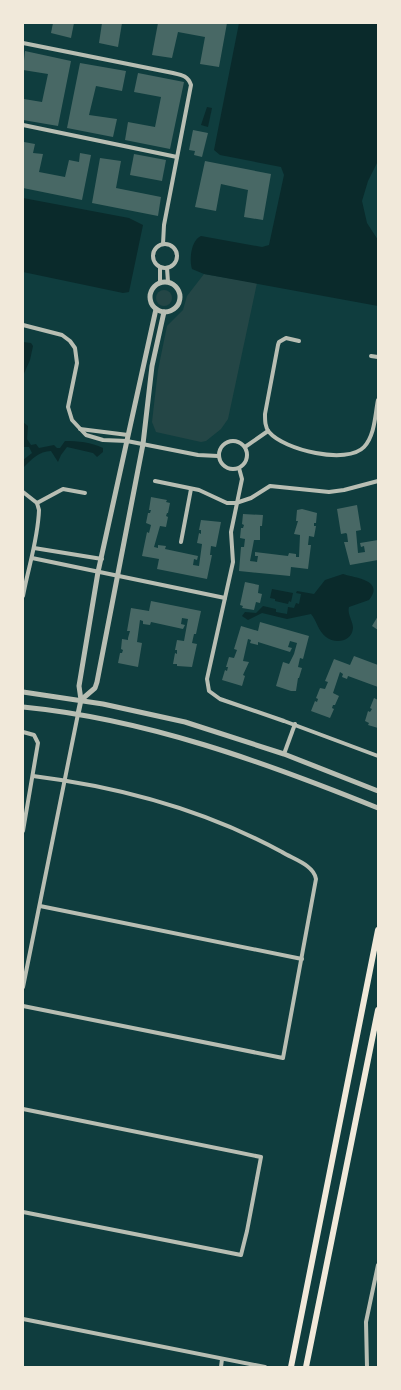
<svg xmlns="http://www.w3.org/2000/svg" width="401" height="1390" viewBox="0 0 401 1390" font-family="'Varela Round',sans-serif">
<rect width="100%" height="100%" fill="#0f3d3e"/>
<g fill="#244646">
<path d="M204 274 257 283 228 419 221 429 206 441 201 442 156 432 152 422 158 370 167 326 183 310 187 296Z"/>
<circle cx="164" cy="298" r="8"/>
</g>
<g fill="#0a2a2b">
<path d="M239 23H378V161L368 181 362 201 367 223 378 240V306L204 274 192 269C189 260 191 240 201 236L262 247 269 245 284 175 281 167 220 155 214 150Z"/>
<path d="M207 107 212 108 208 127 201 125Z"/>
<path d="M23 198 129 218 143 225 129 292 123 293 23 272Z"/>
<path d="M23 342 31 343 33 346 30 360 23 376Z"/>
<path d="M23 422 28 426 27 439 31 445 36 444 39 448 54 445 57 448H60L65 441C78 441 91 442 103 448V452L97 457 93 453 67 447 61 455 58 462 51 451C39 451 31 460 23 468V460L32 453 29 447H23Z"/>
<path d="M343 574C355 578 385 580 369 600L349 607C347 614 353 621 353 628 352 642 335 644 326 637 318 631 317 621 311 614L287 619 262 613 248 620 242 616 245 612 256 613 263 606 276 609V612L287 614 288 607 294 608 296 603 299 604 301 594 296 593 297 591 314 594 325 580Z"/>
<path d="M272 589 293 593 291 602 289 601 288 604 275 601V599L270 598Z"/>
</g>
<g fill="#486865">
<path d="M53 23H74L71 38 51 33Z"/>
<path d="M102 23H122L118 47 99 43Z"/>
<path d="M158 23H227L219 67 200 64 205 37 178 32 172 58 152 55Z"/>
<path d="M25 51 71 61 58 126 23 120 24 99 42 102 48 74 23 70Z"/>
<path d="M80 63 126 71 122 91 96 86 89 115 117 119 113 137 67 128Z"/>
<path d="M138 73 184 82 170 149 125 140 128 122 155 127 161 97 134 92Z"/>
<path d="M193 130 208 133 202 157 194 155 195 151 189 150Z"/>
<path d="M24 142 35 144 33 153 43 154 39 172 65 177 69 160 79 162 80 153 91 155 82 200 23 188Z"/>
<path d="M134 154 166 160 162 181 130 175Z"/>
<path d="M100 158 121 161 116 188 161 197 158 216 92 203Z"/>
<path d="M205 161 271 174 263 220 244 217 248 190 221 184 216 211 195 207Z"/>
<path d="M151 497 167 500 166 502 170 503 168 513H167L166 516 168 517 166 527 160 526 154 547 158 548V545L166 546 165 549 198 556 197 560 194 559 193 565 199 566 202 544 197 543 199 533 201 534V530H199L201 520 221 522 216 547 211 546 210 555H212L207 579 157 569 159 559 142 556 147 532 149 533 151 525 146 523 148 513H150L151 510H149Z"/>
<path d="M357 505 361 530 356 531 358 553 365 552 364 546 361 547 360 543 378 540V560L350 565 344 542H348L347 534 346 533 341 534 337 509Z"/>
<path d="M302 509 317 513 316 523H314V526H316L314 537 309 536 308 545H311L308 569 291 567 290 576 239 571 241 547H244L245 539 240 538 241 528H243L244 525 242 524 243 514 263 515 262 526H260V540H254L250 561 257 562 258 556H255V552L288 556 289 553 296 554V557H299L300 535 294 534 298 521H296L297 510Z"/>
<path d="M245 582 259 585 258 593 262 594 260 603 256 602 254 610 242 608 243 606 240 605Z"/>
<path d="M151 601 201 611 196 634H194L192 643 197 644 192 667 177 666V664H173L175 653 177 654V650H175L177 640 184 641 188 619 182 618 181 624 185 625 183 629 151 622 150 625 143 624V621L140 620 137 642 142 643 138 667 118 663 120 653H122L123 650 121 649 122 639 128 640V638L130 631H127L131 608 149 611Z"/>
<path d="M378 616V630L372 626Z"/>
<path d="M260 622 309 636 303 659 300 658 298 667 302 668 299 678H298L296 691H291L276 686 283 662 289 664 294 654 297 643 290 641 288 647 292 648 290 652 258 642V645L250 643 251 640 248 639 243 661 249 662 243 675 245 676 242 686 222 680 225 670 227 671 228 667H226L229 657 234 658 237 650 234 649 241 626 258 631Z"/>
<path d="M354 656 378 665V687L348 676 347 679 342 677 343 674 340 672 333 693 339 696 335 705H333L332 708 334 709 330 718 311 711 315 701 317 702 318 699 316 698 320 688 325 689 328 682 325 681 334 659 350 665Z"/>
<path d="M374 698 378 700V728L368 725 369 723 365 721 368 711 370 712 372 709 370 708Z"/>
</g>
<g fill="none" stroke-linecap="round" stroke-linejoin="round">
<g stroke="#b8beb3" stroke-width="4">
<path d="M23 43 173 73C182 75 188 76 191 85L164 225 163 244"/>
<path d="M23 125 177 157"/>
<circle cx="165" cy="256" r="12"/>
<path d="M160 267V283"/>
<path d="M167 268 168 282"/>
<path d="M23 325 62 335 70 341 75 348 77 363 68 407 72 420 86 435 103 440 127 441 198 455 218 456"/>
<path d="M299 341 286 338 279 342 278 345 265 414C265 421 265 427 269 432 284 450 347 465 364 447 375 435 375 415 378 400"/>
<path d="M371 356 378 357"/>
<path d="M80 429 128 435"/>
<circle cx="233" cy="455" r="14"/>
<path d="M245 447 268 431"/>
<path d="M239 468 242 479 231 532 233 562 207 679 209 691 220 699 284 721 378 756"/>
<path d="M155 481 199 490 227 503H236L251 498 270 486 329 492 344 490 378 481"/>
<path d="M23 492 37 503 39 510C38 540 28 568 23 596"/>
<path d="M37 503 63 489 85 493"/>
<path d="M181 542 191 489"/>
<path d="M34 548 102 559"/>
<path d="M32 558 225 598"/>
<path d="M23 732 34 735 38 743 23 831"/>
<path d="M284 754 295 724"/>
<path d="M40 906 302 959"/>
<path d="M23 987 78 714"/>
<path d="M23 1006 283 1058 316 879C314 865 293 859 282 852 205 810 121 787 33 776"/>
<path d="M23 1109 261 1157 247 1231 241 1255 23 1212"/>
<path d="M23 1319 265 1367"/>
<path d="M221 1367 222 1359"/>
<path d="M367 1367 366 1322 378 1265"/>
</g>
<g stroke="#b8beb3" stroke-width="5">
<circle cx="165" cy="297" r="15"/>
<path d="M23 692 103 704 185 722 284 754 378 791"/>
<path d="M81 700 95 688 97 682 143 444 152 366 164 312"/>
<path d="M23 707C146 719 264 762 378 808"/>
<path d="M78 714 81 700 79 686 98 572 156 309"/>
</g>
<g stroke="#f1e9da" stroke-width="6">
<path d="M291 1367 378 930"/>
<path d="M306 1367 378 1010"/>
</g>
</g>
<rect width="401" height="1390" fill="none" stroke="#f1e9da" stroke-width="48"/>
</svg>
